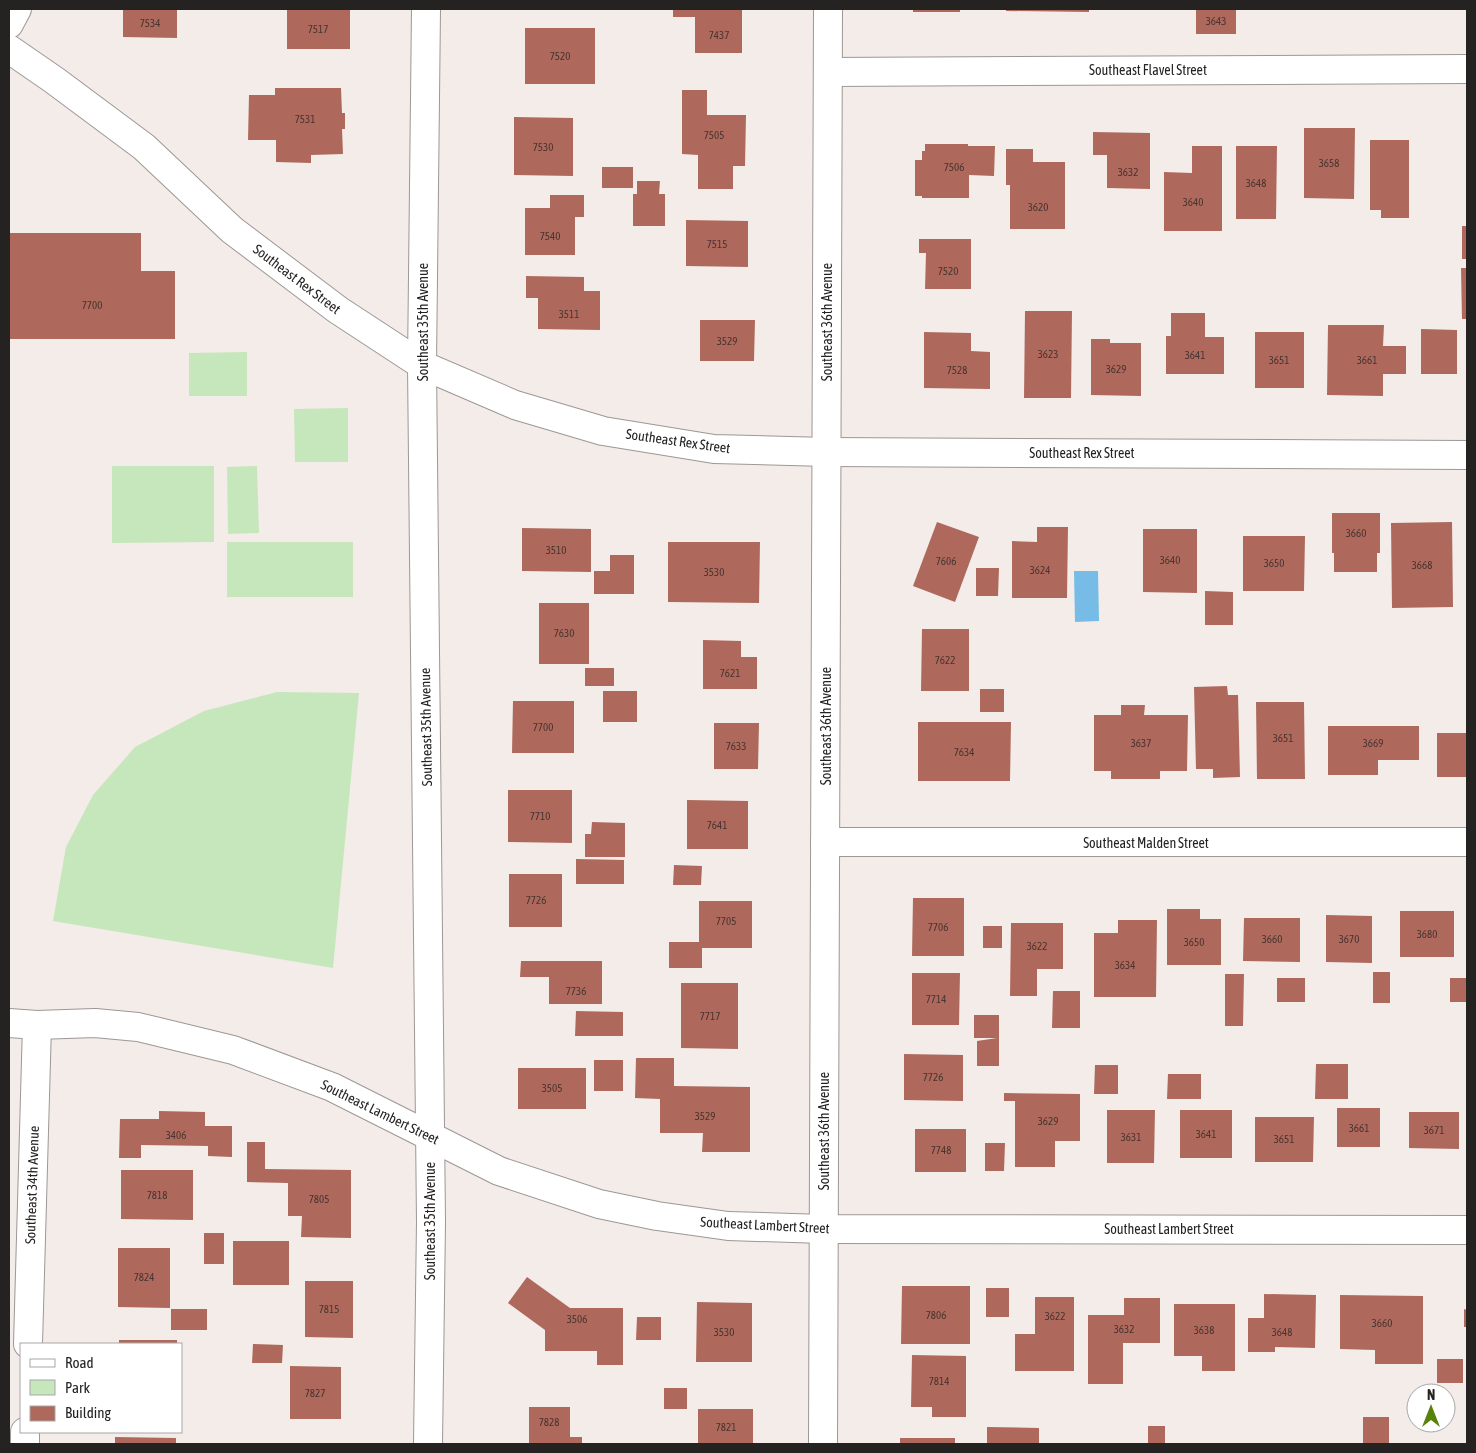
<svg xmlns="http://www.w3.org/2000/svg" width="1476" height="1453" viewBox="0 0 1476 1453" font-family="'Asap Condensed',sans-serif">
<rect width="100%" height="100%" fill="#f3ece9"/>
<g fill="#c5e7bb">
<path d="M247 352V396H189V353Z"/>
<path d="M348 408V462H295L294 409Z"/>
<path d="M112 466H214V542L112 543Z"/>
<path d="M257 466 259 533 228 534 227 467Z"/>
<rect x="227" y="542" width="126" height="55"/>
<path d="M277 692 359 693 333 968 53 921 66 847 93 795 135 747 204 711Z"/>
</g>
<path fill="#76bce6" d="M1074 571H1098L1099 621 1075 622Z"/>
<g fill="#af695c">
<path d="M123 9H177V38L123 37Z"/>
<rect x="287" y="9" width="63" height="40"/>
<path d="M673 9H742V53H695V17H673Z"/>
<rect x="913" y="9" width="47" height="3"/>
<path d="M1006 9H1089V12L1006 11Z"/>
<rect x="1196" y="9" width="40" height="25"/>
<rect x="525" y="28" width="70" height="56"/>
<path d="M275 88H341L342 113H345V129H342L343 154 311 155V163L276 162V140H248L249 95H275Z"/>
<path d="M682 90H707V115H746L745 166H733V189H698V155L682 154Z"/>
<path d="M514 117 573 118V176L514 175Z"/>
<path d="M1304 128H1355L1354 199 1304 198Z"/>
<path d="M1093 132 1150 133V189L1107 188V155H1093Z"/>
<path d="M1370 140H1409V218H1381V210H1370Z"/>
<path d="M925 144H968V146H995L994 176 969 175V198H922V196H915V160H922V151H925Z"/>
<path d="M1192 146H1222V231H1164V172L1192 173Z"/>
<path d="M1236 146H1277L1276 219H1236Z"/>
<path d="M1006 149H1033V162H1065V229H1010V185H1006Z"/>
<rect x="602" y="167" width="31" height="21"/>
<path d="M637 181H660L659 194H665V226H633V194H637Z"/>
<path d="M550 195H584V217H575V255H525V208H550Z"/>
<path d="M686 220 748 221V267L686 266Z"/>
<rect x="1462" y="226" width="5" height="33"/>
<path d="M9 233H141V271H175V339H9Z"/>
<path d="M919 239H971V289H925L926 253H919Z"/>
<path d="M1461 268H1467V319H1462Z"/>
<path d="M526 276 584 277V291H600V330L538 329V298H526Z"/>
<path d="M1025 311H1072L1071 398H1024Z"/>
<path d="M1171 313H1205V337H1224V374H1166V336H1171Z"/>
<path d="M700 320H755L754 361H700Z"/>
<path d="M1328 325H1384L1383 346H1406V374H1383V396L1327 395Z"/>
<path d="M1421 329 1457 330V374H1421Z"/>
<path d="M924 332 971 333V351L990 352V389L924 388Z"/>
<rect x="1255" y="332" width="49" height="56"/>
<path d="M1091 339H1110V343H1141V396L1091 395Z"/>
<path d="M1332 513H1380V553H1377V572H1334V553H1332Z"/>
<path d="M937 522 979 537 955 602 913 586Z"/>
<path d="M1452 522 1453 607 1392 608 1391 523Z"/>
<path d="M1037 527H1068L1067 598H1012V541L1037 542Z"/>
<path d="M522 528 591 529V572L522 571Z"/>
<path d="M1143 529H1197V593L1143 592Z"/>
<path d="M1243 536H1305L1304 591H1243Z"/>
<path d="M668 542H760L759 603 668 602Z"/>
<path d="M610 555H634V594H594V571H610Z"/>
<path d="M976 568H999L998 596H976Z"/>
<path d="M1205 591 1233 592V625H1205Z"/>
<rect x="539" y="603" width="50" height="61"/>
<path d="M922 629H969V691H921Z"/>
<path d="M703 640 741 641V657H757V689H703Z"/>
<rect x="585" y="668" width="29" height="18"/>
<path d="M1227 686 1228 695H1238L1240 777 1213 778V769H1196L1194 687Z"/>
<rect x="980" y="689" width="24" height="23"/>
<rect x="603" y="691" width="34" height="31"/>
<path d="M513 701H574V753H512Z"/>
<path d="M1256 702H1304L1305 779H1257Z"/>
<path d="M1121 705H1145L1144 715H1188L1187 771H1160V779H1111V771H1094V715H1121Z"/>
<path d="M918 722H1011L1010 781H918Z"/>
<path d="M714 723H759L758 769H714Z"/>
<path d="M1328 726H1419V760H1378V775H1328Z"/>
<rect x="1437" y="733" width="30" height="44"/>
<path d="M508 790H572V843L508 842Z"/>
<path d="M687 800 748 801V849H687Z"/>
<path d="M592 822 625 823V857H585V834H591Z"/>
<path d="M576 859 624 860V884H576Z"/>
<path d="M674 865 702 866 701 885H673Z"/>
<rect x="509" y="874" width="53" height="53"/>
<path d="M913 898H964V956H912Z"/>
<path d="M699 901H752V948H702V968H669V942H699Z"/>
<path d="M1167 909H1200V919H1221V965H1167Z"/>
<rect x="1400" y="911" width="54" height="46"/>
<path d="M1326 915 1372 916V963L1326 962Z"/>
<path d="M1244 918H1300V962L1243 961Z"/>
<path d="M1118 920H1157L1156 997H1094V933H1118Z"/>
<path d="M1011 923H1063V969H1037V996H1010Z"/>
<rect x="983" y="926" width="19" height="22"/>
<path d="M521 961H602V1004H549V977H520Z"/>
<rect x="1373" y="972" width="17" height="31"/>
<path d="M912 973H960L959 1025H912Z"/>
<path d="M1225 974H1244L1243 1026H1225Z"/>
<rect x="1277" y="978" width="28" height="24"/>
<rect x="1450" y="978" width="17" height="24"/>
<path d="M681 983H738V1049L681 1048Z"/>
<path d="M1053 991H1080V1028H1052Z"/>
<path d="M576 1011 623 1012V1036H575Z"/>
<path d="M974 1015H999V1066H977V1041L997 1038H974Z"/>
<path d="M904 1054 963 1055V1101L904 1100Z"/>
<path d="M636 1058H674V1086L750 1087V1152H702L703 1133H660V1099L635 1098Z"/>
<rect x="594" y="1060" width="29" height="31"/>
<path d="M1316 1064H1348V1099H1315Z"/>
<path d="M1095 1065H1118V1094H1094Z"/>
<rect x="518" y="1068" width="68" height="41"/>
<path d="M1168 1074H1201V1099H1167Z"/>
<path d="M1004 1093 1080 1094V1141H1055V1167H1015V1101H1004Z"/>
<rect x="1337" y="1108" width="43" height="39"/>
<path d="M1107 1110H1155L1154 1163H1107Z"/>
<rect x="1180" y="1110" width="52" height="48"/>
<path d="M159 1111 205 1112V1126H232V1157L208 1156V1146L141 1145V1158H119L120 1119H159Z"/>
<path d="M1409 1112H1459V1149L1409 1148Z"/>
<path d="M1255 1117H1314L1313 1162H1255Z"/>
<rect x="915" y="1129" width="51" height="43"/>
<path d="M247 1142H265V1169L351 1170V1238L301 1237 302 1216H288V1183L247 1182Z"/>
<path d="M985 1143H1005L1004 1171H985Z"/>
<path d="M121 1170H193V1220L121 1219Z"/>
<rect x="204" y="1233" width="20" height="31"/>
<rect x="233" y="1241" width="56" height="44"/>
<path d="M118 1248H170V1308L118 1307Z"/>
<path d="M527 1277 570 1308H623V1365H597V1351H545V1330L508 1303Z"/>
<path d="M305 1281H353V1338L305 1337Z"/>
<path d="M902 1286H970V1344H901Z"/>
<rect x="986" y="1288" width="23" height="29"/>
<path d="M1264 1294 1316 1295 1315 1348 1275 1347V1352H1248V1318H1264Z"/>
<path d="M1340 1295 1423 1296V1364H1375V1350L1340 1349Z"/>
<path d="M1035 1297H1074V1371H1015V1334H1035Z"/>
<path d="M1124 1298H1160V1343H1123V1384H1088V1315H1124Z"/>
<path d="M697 1302 752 1303V1362H696Z"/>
<path d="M1174 1304H1235V1371H1202V1356H1174Z"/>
<rect x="171" y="1309" width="36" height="21"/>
<path d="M1464 1309 1467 1310V1327H1464Z"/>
<path d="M637 1317H661V1340H636Z"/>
<rect x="119" y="1340" width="58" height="4"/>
<path d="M253 1344 283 1345 282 1363H252Z"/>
<path d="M912 1355 966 1356V1417H932V1407H911Z"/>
<rect x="1437" y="1359" width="26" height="24"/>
<path d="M290 1366 341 1367V1419H290Z"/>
<rect x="664" y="1388" width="23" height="21"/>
<path d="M529 1407H570V1437H582V1444H529Z"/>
<rect x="698" y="1409" width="55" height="35"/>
<rect x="1363" y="1417" width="26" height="27"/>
<rect x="1148" y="1426" width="17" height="18"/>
<path d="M987 1427 1039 1428V1444H987Z"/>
<path d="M115 1437 176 1438V1444H115Z"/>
<rect x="900" y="1438" width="55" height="6"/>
</g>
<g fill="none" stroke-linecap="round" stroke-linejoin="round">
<g stroke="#9d9795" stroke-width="30">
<g id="street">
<path d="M426 9 422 365 431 1222 428 1444"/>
<path d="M9 24 17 9"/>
<path d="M9 49 54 80 144 147 232 230 338 310 422 365 515 405 603 431 714 449 827 452 1467 455"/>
<path d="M828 72 1467 69"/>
<path d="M825 842H1467"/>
<path d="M9 1023 37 1025 95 1023 138 1027 233 1050 332 1087 499 1171 599 1204 657 1216 728 1226 824 1229 1467 1230"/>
<path d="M28 1344 37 1025"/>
<path d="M25 1444V1432"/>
<path d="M823 1444 828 9"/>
</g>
</g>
<use href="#street" stroke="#fff" stroke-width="28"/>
</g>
<g text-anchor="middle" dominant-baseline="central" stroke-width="5" stroke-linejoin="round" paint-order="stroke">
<g font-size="11" fill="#483430">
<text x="1216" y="21">3643</text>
<text x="150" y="23">7534</text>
<text x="318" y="29">7517</text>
<text x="719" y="35">7437</text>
<text x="560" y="56">7520</text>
<text x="305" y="119">7531</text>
<text x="714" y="135">7505</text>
<text x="543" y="147">7530</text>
<text x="1329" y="163">3658</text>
<text x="954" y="167">7506</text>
<text x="1128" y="172">3632</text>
<text x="1256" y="183">3648</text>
<text x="1193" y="202">3640</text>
<text x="1038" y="207">3620</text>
<text x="550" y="236">7540</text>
<text x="717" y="244">7515</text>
<text x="948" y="271">7520</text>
<text x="92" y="305">7700</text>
<text x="569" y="314">3511</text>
<text x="727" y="341">3529</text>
<text x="1048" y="354">3623</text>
<text x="1195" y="355">3641</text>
<text x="1279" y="360">3651</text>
<text x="1367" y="360">3661</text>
<text x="1116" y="369">3629</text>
<text x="957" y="370">7528</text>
<text x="1356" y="533">3660</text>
<text x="556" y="550">3510</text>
<text x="1170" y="560">3640</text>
<text x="946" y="561">7606</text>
<text x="1274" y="563">3650</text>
<text x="1422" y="565">3668</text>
<text x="1040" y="570">3624</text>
<text x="714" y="572">3530</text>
<text x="564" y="633">7630</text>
<text x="945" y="660">7622</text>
<text x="730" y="673">7621</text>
<text x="543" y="727">7700</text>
<text x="1283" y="738">3651</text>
<text x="1141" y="743">3637</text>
<text x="1373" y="743">3669</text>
<text x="736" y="746">7633</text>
<text x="964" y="752">7634</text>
<text x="540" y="816">7710</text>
<text x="717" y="825">7641</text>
<text x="536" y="900">7726</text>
<text x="726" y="921">7705</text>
<text x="938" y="927">7706</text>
<text x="1427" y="934">3680</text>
<text x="1272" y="939">3660</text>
<text x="1349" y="939">3670</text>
<text x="1194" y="942">3650</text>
<text x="1037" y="946">3622</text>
<text x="1125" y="965">3634</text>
<text x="576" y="991">7736</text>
<text x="936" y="999">7714</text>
<text x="710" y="1016">7717</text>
<text x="933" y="1077">7726</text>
<text x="552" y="1088">3505</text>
<text x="705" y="1116">3529</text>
<text x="1048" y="1121">3629</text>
<text x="1359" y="1128">3661</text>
<text x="1434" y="1130">3671</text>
<text x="1206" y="1134">3641</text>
<text x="176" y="1135">3406</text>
<text x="1131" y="1137">3631</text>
<text x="1284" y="1139">3651</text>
<text x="941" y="1150">7748</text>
<text x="157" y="1195">7818</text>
<text x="319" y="1199">7805</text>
<text x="144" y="1277">7824</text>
<text x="329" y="1309">7815</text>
<text x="936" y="1315">7806</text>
<text x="1055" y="1316">3622</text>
<text x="577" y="1319">3506</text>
<text x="1382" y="1323">3660</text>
<text x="1124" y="1329">3632</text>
<text x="1204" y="1330">3638</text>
<text x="724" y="1332">3530</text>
<text x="1282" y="1332">3648</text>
<text x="939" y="1381">7814</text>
<text x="315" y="1393">7827</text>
<text x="549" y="1422">7828</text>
<text x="726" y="1427">7821</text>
</g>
<g font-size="14" fill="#252322" stroke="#fff">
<text x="1148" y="70">Southeast Flavel Street</text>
<text transform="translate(297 279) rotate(37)">Southeast Rex Street</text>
<text transform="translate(423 322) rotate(-90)">Southeast 35th Avenue</text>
<text transform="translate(827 322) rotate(-90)">Southeast 36th Avenue</text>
<text transform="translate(678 441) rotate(8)">Southeast Rex Street</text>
<text x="1082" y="453">Southeast Rex Street</text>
<text transform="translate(826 726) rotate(-90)">Southeast 36th Avenue</text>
<text transform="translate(426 727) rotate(-91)">Southeast 35th Avenue</text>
<text x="1146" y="843">Southeast Malden Street</text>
<text transform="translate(380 1112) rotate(26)">Southeast Lambert Street</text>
<text transform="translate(824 1131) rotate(-90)">Southeast 36th Avenue</text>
<text transform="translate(32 1185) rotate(-88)">Southeast 34th Avenue</text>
<text transform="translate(430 1221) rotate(-90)">Southeast 35th Avenue</text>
<text transform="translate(765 1225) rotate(3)">Southeast Lambert Street</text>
<text x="1169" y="1229">Southeast Lambert Street</text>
</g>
</g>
<rect width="1476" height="1453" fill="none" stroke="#252322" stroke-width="20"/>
<rect x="20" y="1343" width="162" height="90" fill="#ffffff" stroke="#a8a7a7"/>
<rect x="30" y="1359" width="25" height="8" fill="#ffffff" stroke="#a8a7a7"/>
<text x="65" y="1368" font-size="15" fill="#252322">Road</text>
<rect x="30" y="1380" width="25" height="15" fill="#c5e7bb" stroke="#a8a7a7"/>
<text x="65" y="1393" font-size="15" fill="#252322">Park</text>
<rect x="30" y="1406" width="25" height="15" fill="#af695c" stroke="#a8a7a7"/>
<text x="65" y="1418" font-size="15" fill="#252322">Building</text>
<g transform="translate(1431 1408)"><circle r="24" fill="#ffffff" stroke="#a8a7a7"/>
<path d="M0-4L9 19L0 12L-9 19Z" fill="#588208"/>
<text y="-8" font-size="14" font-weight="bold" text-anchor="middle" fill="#252322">N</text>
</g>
</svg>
